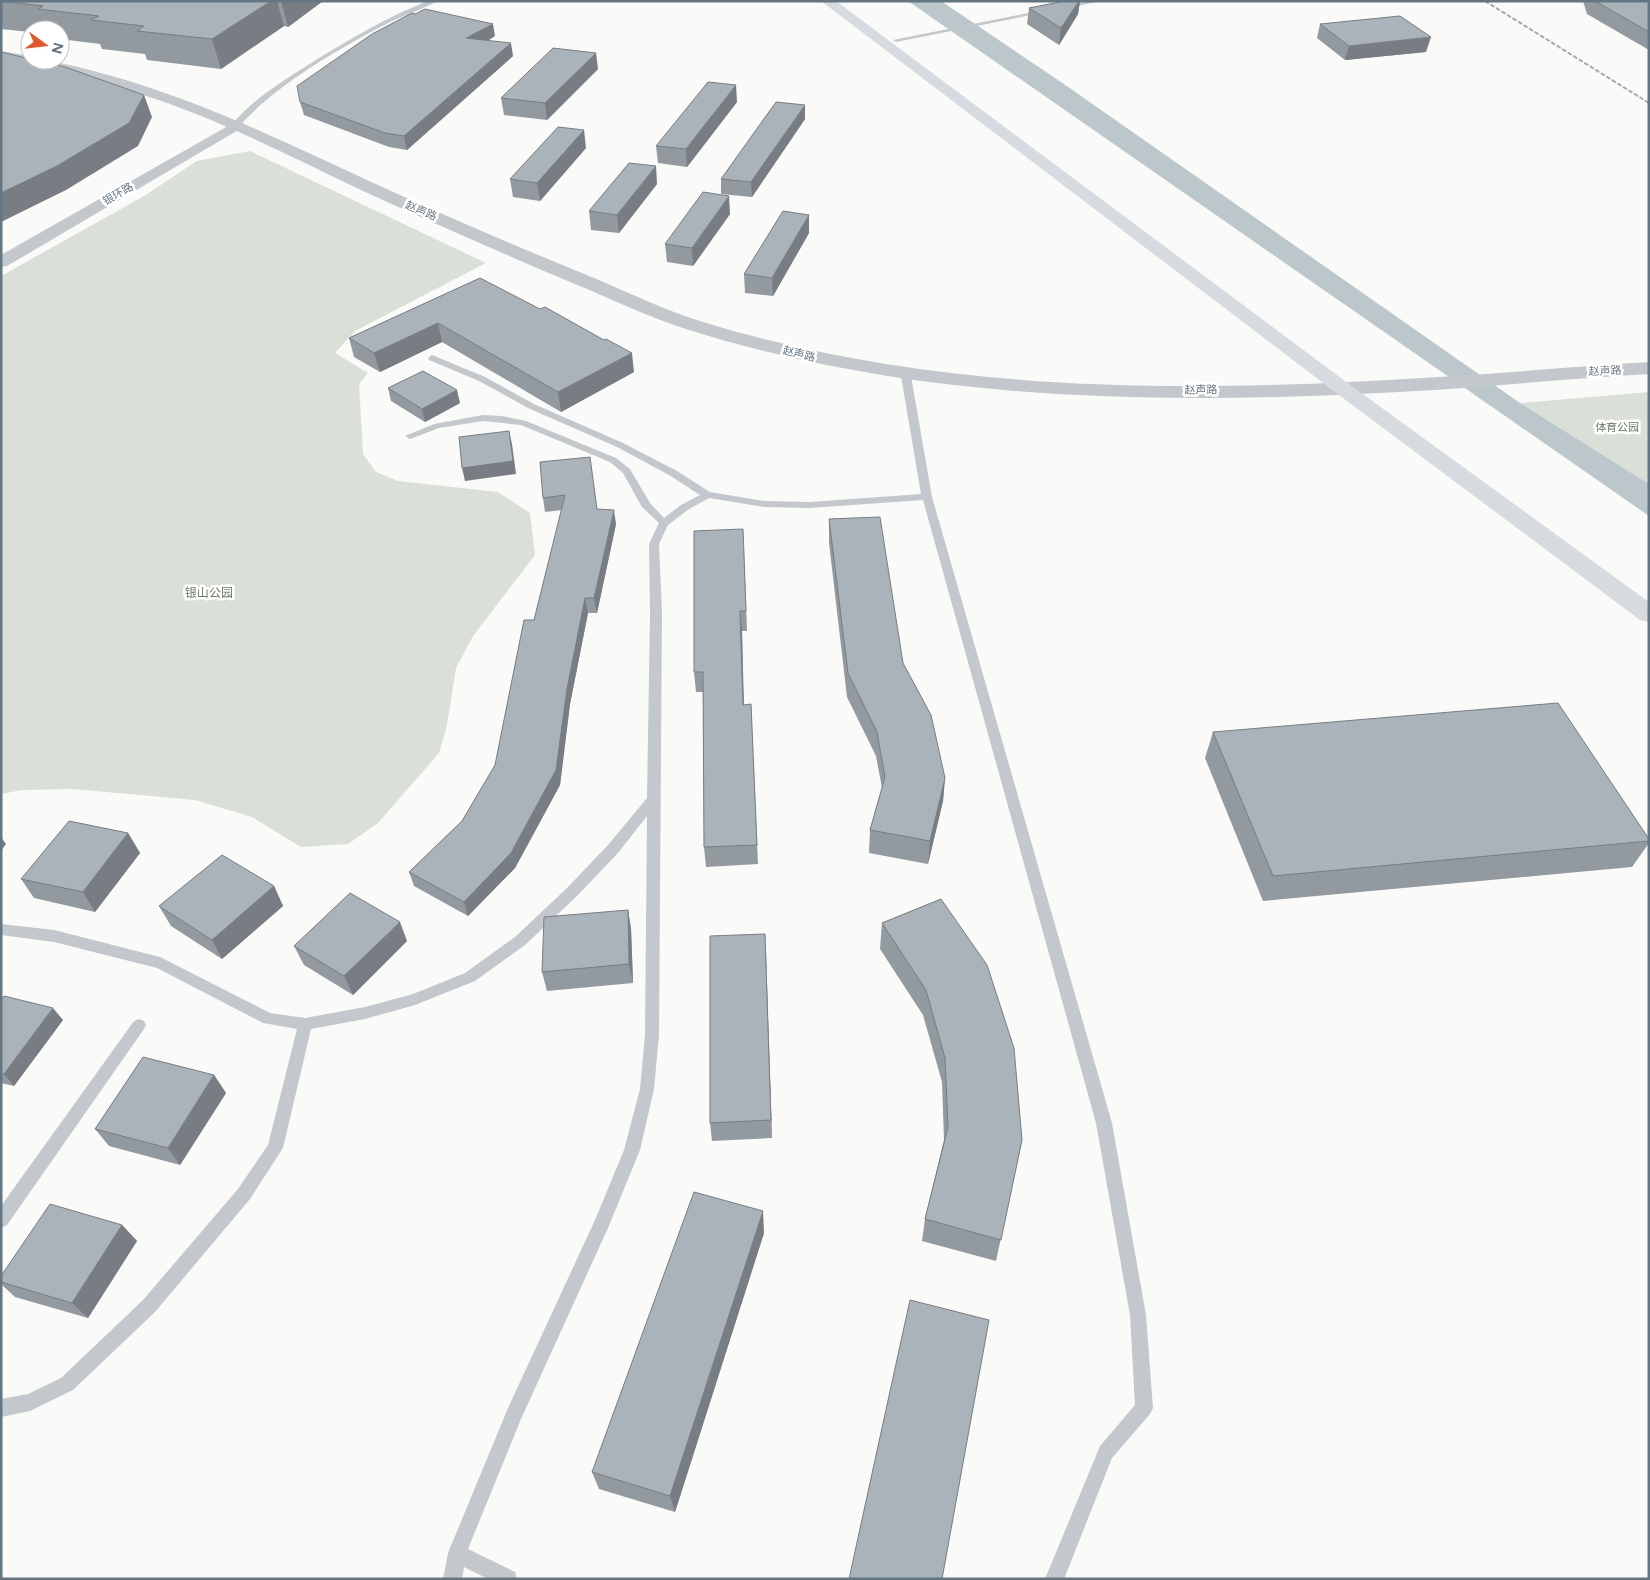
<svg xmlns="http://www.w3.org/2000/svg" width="1650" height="1580" viewBox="0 0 1650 1580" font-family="Figtree,'Noto Sans SC',sans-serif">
<rect width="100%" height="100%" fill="#fafaf8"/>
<g fill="#dadfd7">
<path d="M250 151 486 263 355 331 335 353 368 373 359 384 363 454 376 472 398 481 498 492 530 513 535 555 473 636 456 668 447 725 439 753 378 823 348 844 301 847 252 817 195 800 73 789 22 790 1 794V276L144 196 197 161Z"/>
<path d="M1649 392V484L1520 403Z"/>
</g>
<path fill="#bbc7cb" d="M908 1H941L1061 82 1520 403 1649 484V516Z"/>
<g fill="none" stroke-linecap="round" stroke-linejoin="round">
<g fill="#c3c8cc" fill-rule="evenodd">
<path d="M428 1H437C422 10 404 15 388 23 340 48 272 87 238 128L231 126C254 97 288 78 319 58 354 37 389 16 428 1Z"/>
<path d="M1088 1H1102L896 42 893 40Z"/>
<path d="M432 355 485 377 534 404 623 443 677 471 710 492 764 501 810 502 921 494 901 376 906 373 911 376 932 497 1112 1123 1146 1315 1153 1408 1150 1414 1112 1458 1064 1579H1045L1100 1446 1135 1405 1130 1315 1096 1123 923 500 810 508 764 507 709 498 689 509 668 525 659 544 662 613 659 1035 654 1089 640 1150 608 1228 521 1419 468 1549 515 1572 517 1579H488L464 1567 462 1579H443L448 1553 508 1408 595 1220 624 1150 640 1089 645 1035 647 816 618 853 577 896 525 945 475 981 415 1005 365 1019 311 1029 283 1148 250 1199 155 1312 73 1390 30 1411 1 1417V1399L28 1394 61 1378 143 1300 238 1189 268 1145 297 1029 263 1023 157 968 54 942 1 935V924L54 930 160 957 270 1013 305 1018 365 1007 413 994 465 973 515 937 567 888 608 845 647 798 650 613 649 544 659 523 642 507 623 473 610 462 521 425 483 421 439 428 410 439 405 436 434 424 483 415 502 416 526 421 616 458 630 469 650 503 664 518 681 505 700 495 669 475 617 447 528 408 479 381 429 360 428 358Z"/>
<path d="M139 1019 144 1021 146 1025 144 1029 7 1225 1 1228V1206L134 1021Z"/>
</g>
<path fill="#c3c8cc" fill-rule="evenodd" d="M235 122 240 123 242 126 240 129 7 266 1 267V255Z"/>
<path fill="#c3c8cc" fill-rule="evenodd" d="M1 51 30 56V60C58 60 85 69 112 76 186 97 255 128 324 160 413 202 503 241 594 278 630 293 666 311 703 322 940 395 1193 393 1439 377 1509 373 1579 366 1649 362V374C1577 378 1506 385 1435 390 1184 405 928 406 686 329 648 317 612 299 575 284 504 254 433 223 363 191 306 164 250 135 191 112 130 88 66 72 1 59Z"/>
<path fill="#d6dbdf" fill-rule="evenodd" d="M821 1H836L1349 384 1649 602V622L1640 620 1335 392Z"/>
<path stroke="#a2aab0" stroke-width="2" stroke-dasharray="4.5 2" stroke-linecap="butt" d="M1485 1 1649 103"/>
</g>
<g fill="#929a9f">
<path d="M1 1H323L288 27 284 26 221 69 147 60 145 54 102 49 100 44 60 39V30H30V32L1 29Z"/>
<path d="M1065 1H1080L1078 14 1059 45 1027 24 1029 8Z"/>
<path d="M1583 1H1649V50L1587 14Z"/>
<path d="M1320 24 1426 52 1345 60 1317 38Z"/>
<path d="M495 36 488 41 513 56 407 150 389 147 304 115 300 102Z"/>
<path d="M598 69 547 120 504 115 501 98Z"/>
<path d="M737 102 687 167 658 163 656 146Z"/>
<path d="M805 119 752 197 721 194V179Z"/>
<path d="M586 148 540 201 513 197 510 179Z"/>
<path d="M657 184 619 233 591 230 589 211Z"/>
<path d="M730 214 693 266 667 262 665 244Z"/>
<path d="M809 215V233L773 296 745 293 744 274Z"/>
<path d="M480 278 634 372 561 412 442 342 380 372 354 357 349 338Z"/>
<path d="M388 388 460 403 425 422 391 401Z"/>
<path d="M540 462 616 524 597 613H588L570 704 560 785 515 868 468 916 414 886 409 872 462 821 495 765 534 620 562 510 545 512 543 498Z"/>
<path d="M829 519 903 663 945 778 943 801 928 864 869 853 870 830 882 788 876 756 847 697 829 543Z"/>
<path d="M744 549 747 631H742L744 705 751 704 758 864 706 867 704 847 703 692H696L694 672Z"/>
<path d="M1213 732 1649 839V843L1632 867 1263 901 1205 758Z"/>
<path d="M128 833 140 853 95 912 34 898 21 879Z"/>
<path d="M274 886 283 906 222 959 171 926 159 906Z"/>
<path d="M941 899 1022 1140 996 1261 922 1241 925 1219 944 1140 942 1082 923 1015 880 949 882 923Z"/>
<path d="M628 910 631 929 633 983 547 991 542 972Z"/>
<path d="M765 934 772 1138 712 1141 710 1123Z"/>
<path d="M407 941 353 995 304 965 294 946Z"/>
<path d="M1 999 63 1020 14 1086 1 1083Z"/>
<path d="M214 1075 226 1093 180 1165 109 1146 95 1129Z"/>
<path d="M122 1225 137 1241 88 1318 15 1297 1 1284V1276Z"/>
<path d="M764 1233 675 1512 599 1489 592 1472Z"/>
</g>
<g fill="#777d82">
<path d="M271 1H277L284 26 221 69 212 39Z"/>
<path d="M281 1H323L288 27Z"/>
<path d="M1079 1H1080L1078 14 1059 45 1061 28Z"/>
<path d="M493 24 495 36 468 51 466 38Z"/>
<path d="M1431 37 1426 52 1345 60 1349 46Z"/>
<path d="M511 43 513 56 407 150 404 136Z"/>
<path d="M596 53 598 69 547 120 545 103Z"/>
<path d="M736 85 737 102 687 167 686 149Z"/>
<path d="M144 95 152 117 138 146 66 190 1 222V193Z"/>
<path d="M805 105V119L752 197 751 182Z"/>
<path d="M584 130 586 148 540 201 537 183Z"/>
<path d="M656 166 657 184 619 233 617 215Z"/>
<path d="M729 196 730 214 693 266 692 248Z"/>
<path d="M809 215V233L773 296 772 278Z"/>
<path d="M438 323 442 342 380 372 374 353Z"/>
<path d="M632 353 634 372 561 412 558 392Z"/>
<path d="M457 390 460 403 425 422 422 409Z"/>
<path d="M509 431 512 444 516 474 465 481 462 468Z"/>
<path d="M614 510 616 524 597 613 594 598Z"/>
<path d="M585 598 588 613 570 704 560 785 515 868 468 916 464 902 567 689Z"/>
<path d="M740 611 742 631 744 725 743 705Z"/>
<path d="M945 778 943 801 928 864 930 841Z"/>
<path d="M128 833 140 853 95 912 83 892Z"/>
<path d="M1 837 6 844 1 851Z"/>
<path d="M274 886 283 906 222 959 212 940Z"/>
<path d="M628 910 631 929 633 983 629 964Z"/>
<path d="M400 922 407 941 353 995 344 976Z"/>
<path d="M765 934 766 953 772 1138 771 1120Z"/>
<path d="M53 1008 63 1020 14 1086 4 1074Z"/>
<path d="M214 1075 226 1093 180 1165 168 1148Z"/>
<path d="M763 1211 764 1233 675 1512 670 1496Z"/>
<path d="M122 1225 137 1241 88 1318 72 1303Z"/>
</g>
<g fill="#aab3b9" stroke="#777d82">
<path d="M1 1H271L212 39 137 31 144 26 91 20 99 16 38 9 43 6Z"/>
<path d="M1065 1H1079L1061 28 1029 8Z"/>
<path d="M1595 1H1649V32Z"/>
<path d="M425 9 493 24 466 38 511 43 404 136 385 133 300 102 297 86 372 34 412 13 415 14Z"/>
<path d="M1400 16 1431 37 1349 46 1320 24Z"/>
<path d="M553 48 596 53 545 103 501 98Z"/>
<path d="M1 52 30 59V60H34L65 67 144 95 129 123 57 166 1 193Z"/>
<path d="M708 82 736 85 686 149 656 146Z"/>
<path d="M776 102 805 105 751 182 721 179Z"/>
<path d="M558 127 584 130 537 183 510 179Z"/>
<path d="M629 163 656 166 617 215 589 211Z"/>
<path d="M703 192 729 196 692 248 665 244Z"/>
<path d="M783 211 809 215 772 278 744 274Z"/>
<path d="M480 278 540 309 545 307 604 340 606 339 632 353 558 392 438 323 374 353 349 338Z"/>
<path d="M423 371 457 390 422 409 388 388Z"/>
<path d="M509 431 513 461 462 468 459 437Z"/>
<path d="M590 457 597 509 614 510 594 598H585L567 689 556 770 511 853 464 902 409 872 462 821 495 765 524 620H534L565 495 543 498 540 462Z"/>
<path d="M880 517 903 663 931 715 945 778 930 841 870 830 885 777 877 732 848 673 829 519Z"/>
<path d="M743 529 746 611H740L743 705 751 704 757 845 704 847 703 672H694V531Z"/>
<path d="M1558 703 1649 839V841L1273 876 1213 732Z"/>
<path d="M69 821 128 833 83 892 21 879Z"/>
<path d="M222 855 274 886 212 940 159 906Z"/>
<path d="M350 893 400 922 344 976 294 946Z"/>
<path d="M941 899 987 965 1014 1048 1022 1140 1001 1240 925 1219 948 1127 945 1058 926 990 882 923Z"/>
<path d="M628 910 629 964 542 972 544 917Z"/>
<path d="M765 934 771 1120 710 1123V936Z"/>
<path d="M4 996 53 1008 4 1074H1V999Z"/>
<path d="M143 1057 214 1075 168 1148 95 1129Z"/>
<path d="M694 1192 763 1211 670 1496 592 1472Z"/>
<path d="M50 1204 122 1225 72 1303 1 1282V1276Z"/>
<path d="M910 1300 989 1320 942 1579H849Z"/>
</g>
<g text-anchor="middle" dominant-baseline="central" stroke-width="5" stroke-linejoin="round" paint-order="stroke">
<g font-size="11" fill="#657683" stroke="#fff">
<text transform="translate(118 194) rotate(-30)">银环路</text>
<text transform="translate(421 211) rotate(23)">赵声路</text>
<text transform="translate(799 354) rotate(14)">赵声路</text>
<text transform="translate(1605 371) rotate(-3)">赵声路</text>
<text transform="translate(1201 390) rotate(-1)">赵声路</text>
</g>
<g font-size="11" fill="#687a64" stroke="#fff">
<text x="1617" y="427">体育公园</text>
</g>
<g font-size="12" fill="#687a64" stroke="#fff">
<text x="209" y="593">银山公园</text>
</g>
</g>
<rect width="1650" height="1580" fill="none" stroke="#657683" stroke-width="5"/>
<g transform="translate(45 45) rotate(105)"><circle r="24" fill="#ffffff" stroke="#c1c8cd"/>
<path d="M0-4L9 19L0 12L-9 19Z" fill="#e4572e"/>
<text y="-8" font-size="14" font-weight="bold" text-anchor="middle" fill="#657683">N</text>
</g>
</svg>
